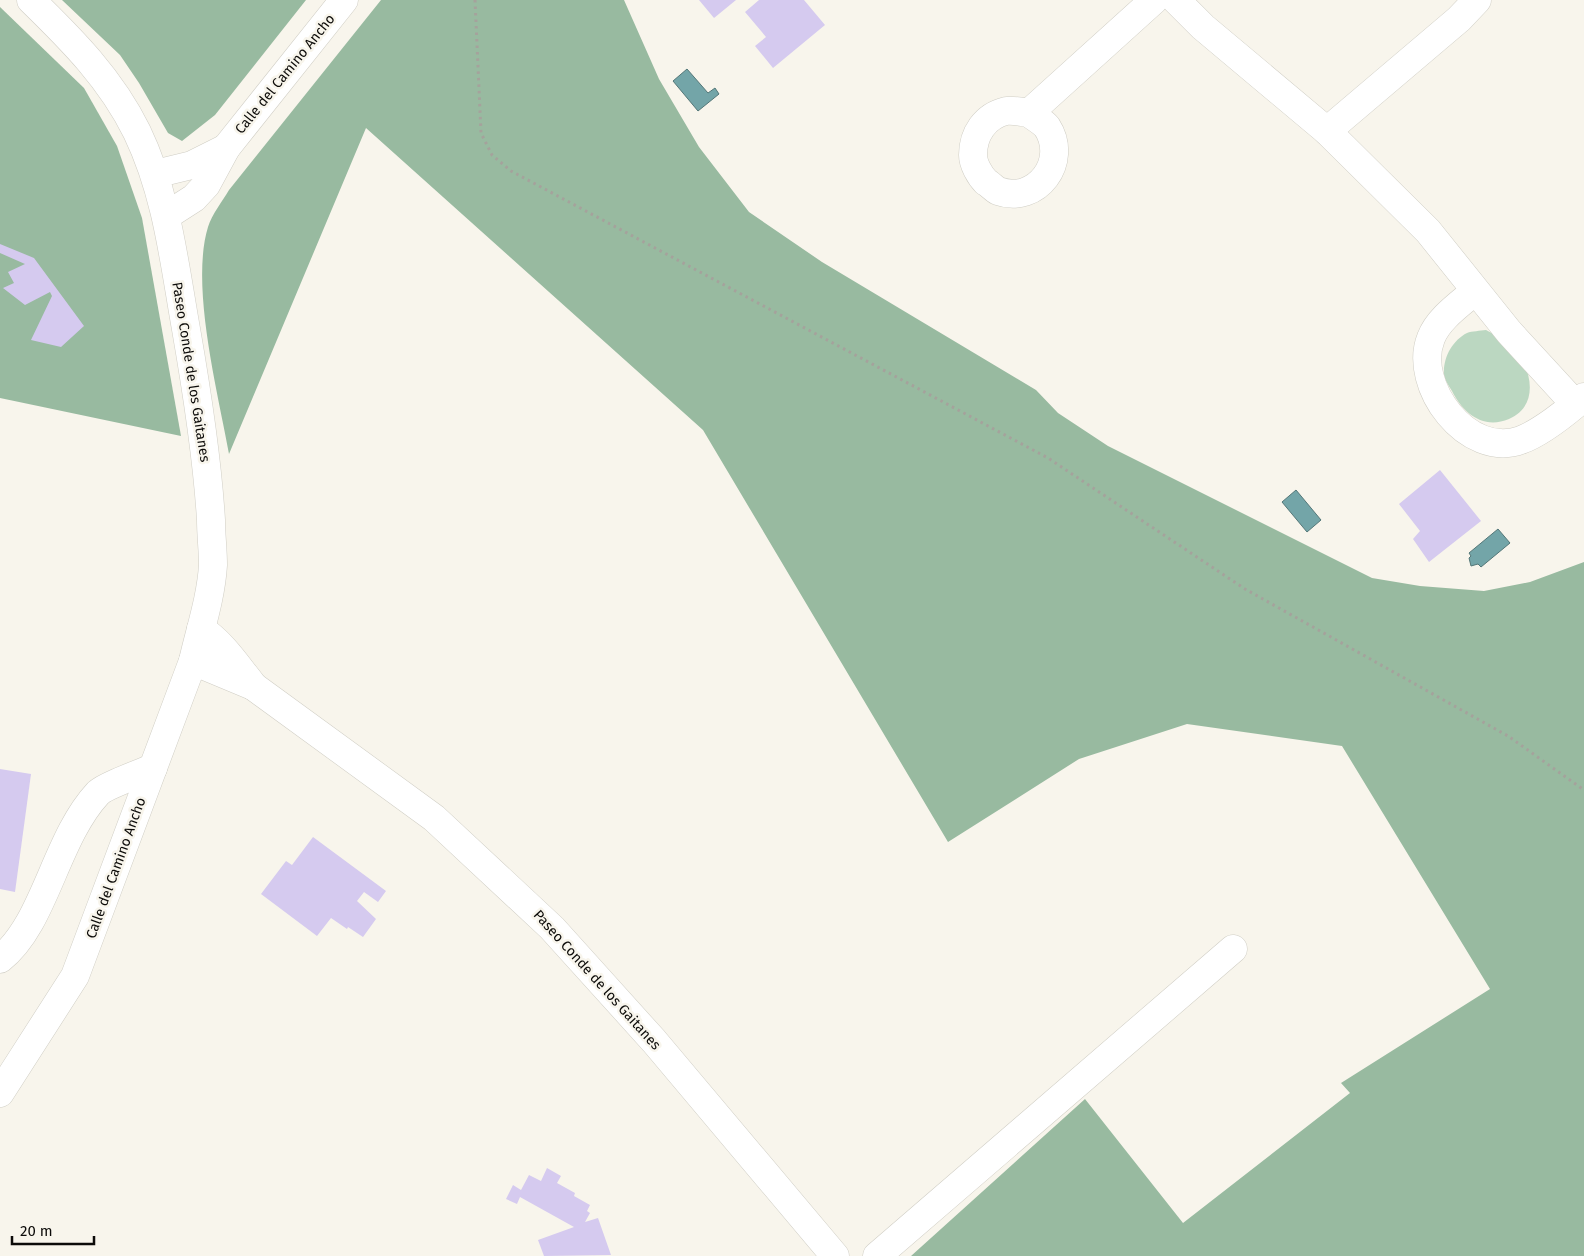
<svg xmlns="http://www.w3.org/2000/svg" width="1584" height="1256" viewBox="0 0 1584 1256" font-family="'Fira Sans',sans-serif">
<rect width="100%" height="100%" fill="#f8f5ec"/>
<path fill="#bbd7c1" d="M1486 330C1493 334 1503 338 1509 343 1531 363 1542 405 1509 419 1483 430 1463 413 1452 391 1449 386 1444 379 1444 374 1443 357 1453 340 1467 333 1472 331 1480 331 1486 330Z"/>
<g fill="#98baa0">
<path d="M62 0H306L215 115 182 141 168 133 139 83 120 55Z"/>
<path d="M381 0H624L659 79 699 147 749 212 822 262 1036 390 1058 413 1108 446 1372 578 1420 586 1484 591 1530 582 1584 562V1256H911L1085 1099 1183 1223 1350 1093 1341 1083 1490 989 1342 746 1187 724 1079 759 948 842 703 430 366 128 229 454C218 392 190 286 208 227 212 214 222 202 229 190Z"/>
<path d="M0 7 84 88 117 146 142 218 181 436 0 398Z"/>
</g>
<g fill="#73a5a8" stroke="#547778">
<path d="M687 69 708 93 715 88 719 94 698 111 673 81Z"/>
<path d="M1296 490 1321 520 1307 532 1282 502Z"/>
<path d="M1498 529 1510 543 1481 567 1478 564 1471 566 1469 558 1471 556 1469 553Z"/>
</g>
<g fill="#d5caef">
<path d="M699 0H736L714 18Z"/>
<path d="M759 0H804L825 25 773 68 755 46 766 37 745 12Z"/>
<path d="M0 244 34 258 84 326 61 347 31 340 52 296 50 292 25 305 3 288 14 283 8 272 25 264 0 253Z"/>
<path d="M1440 470 1481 521 1429 562 1413 539 1420 531 1399 504Z"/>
<path d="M0 769 31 774 15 892 0 889Z"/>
<path d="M313 837 386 891 378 902 364 892 357 901 376 919 363 937 348 927 347 929 331 918 317 936 261 894 286 861 292 865Z"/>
<path d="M547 1168 561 1176 557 1183 575 1193 574 1196 590 1205 587 1211 590 1213 585 1222 598 1218 611 1255 544 1256 538 1240 574 1227 520 1197 517 1204 506 1199 513 1185 521 1190 529 1175 541 1181Z"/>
</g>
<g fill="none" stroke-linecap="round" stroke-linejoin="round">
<g stroke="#d0cec5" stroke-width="29">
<g id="minor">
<path d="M1176 0 1203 27 1327 131 1428 231 1509 332 1575 404"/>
<path d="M1029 113C1034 117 1043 122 1047 127 1069 161 1037 205 998 191 994 189 990 184 986 182 980 176 973 164 973 155 973 134 985 116 1006 111 1013 110 1022 112 1029 113L1154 0"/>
<path d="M1327 131 1459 19 1477 0"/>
<path d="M155 174 192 165 226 148"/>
<path d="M166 216 194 198 206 185 226 148 344 0"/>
<path d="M1475 291C1460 304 1438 319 1431 338 1412 385 1468 460 1521 440 1540 433 1568 411 1584 397"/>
<path d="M201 629C222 643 235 663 251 683"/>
<path d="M0 959C45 924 55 839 98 793 105 786 141 773 153 768"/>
<path d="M0 1093 75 976 193 661 253 686"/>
<path d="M877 1256 1233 949"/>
</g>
</g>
<g stroke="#d0cec5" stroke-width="29">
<g id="tertiary">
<path d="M31 0C72 40 111 79 137 132 167 194 174 262 186 329 197 392 207 455 211 520 211 535 213 550 213 565 211 598 200 630 193 661"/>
<path d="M253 686 434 818 552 928 654 1041 835 1256"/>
</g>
</g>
<path stroke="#a5a29c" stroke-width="3" stroke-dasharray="2.5 4" stroke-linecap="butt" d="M475 0 481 133 492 155 511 171 1048 458 1245 589 1508 736 1584 790"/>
<use href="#minor" stroke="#fff" stroke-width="28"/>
<use href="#tertiary" stroke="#fff" stroke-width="28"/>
</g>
<g text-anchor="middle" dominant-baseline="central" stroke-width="5" stroke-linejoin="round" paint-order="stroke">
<g font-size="14" fill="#0c0b09" stroke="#f8f5ec">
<text transform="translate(285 74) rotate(-51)">Calle del Camino Ancho</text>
<text transform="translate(191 372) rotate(81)">Paseo Conde de los Gaitanes</text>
<text transform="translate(116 868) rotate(-70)">Calle del Camino Ancho</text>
<text transform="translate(597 980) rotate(48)">Paseo Conde de los Gaitanes</text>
</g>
</g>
<path d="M12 1236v8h82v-8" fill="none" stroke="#0c0b09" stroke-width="2.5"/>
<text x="20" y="1236" font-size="15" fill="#0c0b09" stroke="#f8f5ec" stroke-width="4" paint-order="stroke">20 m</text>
</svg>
